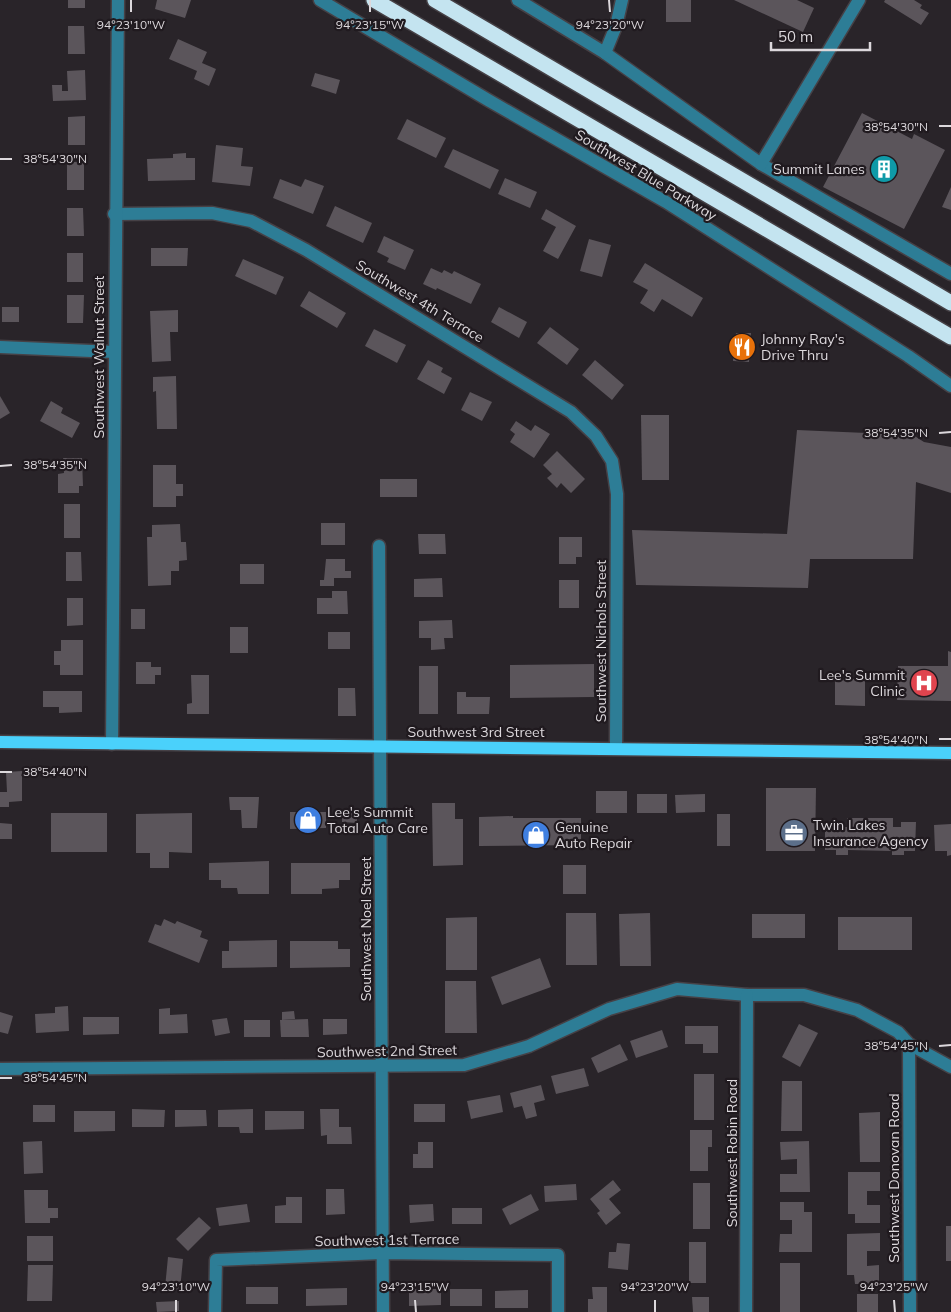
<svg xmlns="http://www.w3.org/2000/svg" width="951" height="1312" viewBox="0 0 951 1312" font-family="Mulish,sans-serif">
<rect width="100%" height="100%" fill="#292429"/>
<g fill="#5b555b">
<rect x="68" y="0" width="17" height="8"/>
<path d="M157 0H191L185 18 155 9Z"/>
<rect x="666" y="0" width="25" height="22"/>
<path d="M734 0H797L814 8 803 32Z"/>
<path d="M885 0H914L922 5 920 8 929 13 921 25 884 2Z"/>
<path d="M68 26H84L85 54H68Z"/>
<path d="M178 39 207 52 202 63 216 69 209 86 194 79 197 71 169 59Z"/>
<path d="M85 70 86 100 53 101 52 85H62V91H68L67 71Z"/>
<path d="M315 73 340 80 336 94 311 86Z"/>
<path d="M862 113 912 139 914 134 945 150 904 229 823 187Z"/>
<path d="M85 116V145H68V117Z"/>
<path d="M407 119 446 138 436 158 397 139Z"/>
<path d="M216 145 243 148 241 166 253 167 250 186 212 182Z"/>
<path d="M453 149 499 170 490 189 444 167Z"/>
<path d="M186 153V158H195V180L148 181 147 159 173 158V154Z"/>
<rect x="67" y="162" width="17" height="28"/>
<path d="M505 178 537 192 530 208 498 194Z"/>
<path d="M280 179 301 187 305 179 324 186 313 214 273 198Z"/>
<path d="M951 187V210L942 207Z"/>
<path d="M335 206 372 223 363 243 326 226Z"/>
<path d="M67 208H83L84 236H67Z"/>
<path d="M546 209 576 226 558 259 543 251 556 227 541 219Z"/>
<path d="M384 236 414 250 405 270 387 262 389 258 377 252Z"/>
<path d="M589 239 611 245 602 277 580 271Z"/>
<path d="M151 248H188L187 266H151Z"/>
<rect x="67" y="253" width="16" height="29"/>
<path d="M243 259 284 277 276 295 235 276Z"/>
<path d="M645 263 703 298 692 317 662 299 654 312 640 303 648 290 633 282Z"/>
<path d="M431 268 442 273 444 270 452 274 454 271 481 284 471 304 437 288 436 290 423 284Z"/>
<path d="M309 291 346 313 337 328 300 306Z"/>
<path d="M67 295H84L83 323H67Z"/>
<rect x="2" y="307" width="17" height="15"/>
<path d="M499 307 527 322 519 338 491 322Z"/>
<path d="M178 310V332H170L171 361 152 362 150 311Z"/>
<path d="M550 327 579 349 567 365 537 343Z"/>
<path d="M374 329 406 345 397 363 365 346Z"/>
<path d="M736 333H751L749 362 733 361Z"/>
<path d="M428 360 443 368 441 372 452 378 444 394 417 379Z"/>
<path d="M595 360 624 385 612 400 582 375Z"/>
<path d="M176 376 177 429H157L156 391 153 392V377Z"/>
<path d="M470 392 492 402 482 421 461 410Z"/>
<path d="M0 396 10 413 0 419Z"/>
<path d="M51 401 63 408 61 413 80 423 72 438 40 421Z"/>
<path d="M641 415H669V480H642Z"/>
<path d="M516 421 531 431 535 425 550 434 534 458 510 442 515 434 510 430Z"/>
<path d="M797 430 913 435 924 442 951 447V493L916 482 913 559H810L808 588 636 585 632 530 787 534Z"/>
<path d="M557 451 585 479 571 493 561 483 557 488 547 478 552 474 543 465Z"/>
<path d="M63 458H82L83 486H79V493H58V474L64 473Z"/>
<path d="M153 465H176V484H183V496H176V507H153Z"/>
<rect x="380" y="479" width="37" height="18"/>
<rect x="64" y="504" width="16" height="34"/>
<rect x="321" y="523" width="24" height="22"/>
<path d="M180 524 181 542H186L187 560 179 561V571H171V585L148 586 147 537H152V525Z"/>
<path d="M418 534H445L446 554H419Z"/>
<path d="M559 537H582V557H576V564H559Z"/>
<path d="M66 552H81L82 581H66Z"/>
<path d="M326 559H345V571H351V578H334V586H320V580H324Z"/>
<rect x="240" y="564" width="24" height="20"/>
<path d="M442 578 443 597H414V579Z"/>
<rect x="559" y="580" width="20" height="28"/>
<path d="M332 591H347L348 614H317V598H332Z"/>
<path d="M67 598H83V625L67 626Z"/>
<rect x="131" y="609" width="14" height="20"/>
<path d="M452 620 453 638H444L445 649 431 650V638H419V621Z"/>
<rect x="230" y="627" width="18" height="26"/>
<rect x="328" y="632" width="22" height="17"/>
<path d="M61 640H83V675H60V665H54V651H61Z"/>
<path d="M948 651 951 652V701L897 700 898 666H948Z"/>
<path d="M136 662H151V667H161V675H155V684H136Z"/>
<path d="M594 664V697L510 698V665Z"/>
<rect x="419" y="666" width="19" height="48"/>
<path d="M191 675H209V714H187V704L192 703Z"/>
<path d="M835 679H865V706L835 705Z"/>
<path d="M338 688H355L356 716H338Z"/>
<path d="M43 691H82V712L59 713V707H43Z"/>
<path d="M457 692H466V697H490L489 714H457Z"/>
<path d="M22 771V801L9 802V807H0V792H7L6 772Z"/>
<path d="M766 788H816L815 851H766Z"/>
<rect x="596" y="791" width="31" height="22"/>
<rect x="637" y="794" width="30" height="19"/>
<path d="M705 794V812L676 813 675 795Z"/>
<path d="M229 797H259L257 828H242L241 810H230Z"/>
<path d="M432 803H455V819H463V865L433 866Z"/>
<path d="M342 811 357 812V823L342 822Z"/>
<path d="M290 812H326V828L290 829Z"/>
<rect x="51" y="813" width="56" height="39"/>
<path d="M192 813V853L169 852V868H150V853H136V814Z"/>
<rect x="717" y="814" width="13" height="32"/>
<path d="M513 816V818H581V845L479 846V817Z"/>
<path d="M847 818H893V827H901V822H916L915 851H904V855H892V851L848 850V855H836V850H825V822H838V827H847Z"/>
<path d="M0 823 12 824V839H0Z"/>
<path d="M951 824V855L947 856V851H935L934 825Z"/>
<path d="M269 861V894H238L237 888H221V880H209V863Z"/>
<path d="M291 863H350V880H339V888L322 889V894H291Z"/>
<rect x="563" y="865" width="23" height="29"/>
<path d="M566 913H596L597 965H566Z"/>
<path d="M650 913 651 966H620L619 914Z"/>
<rect x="752" y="914" width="53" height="24"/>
<path d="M477 917V970H446V918Z"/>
<rect x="838" y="917" width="74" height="33"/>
<path d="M164 919 175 924 177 921 202 931 200 937 208 940 199 963 148 942 155 924 161 926Z"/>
<path d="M277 940V967L222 968V951H229V941Z"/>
<path d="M290 941H338V949H350V967L290 968Z"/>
<path d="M540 958 551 987 502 1005 491 977Z"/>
<path d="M445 981H476L477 1033H445Z"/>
<path d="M68 1006 69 1031 36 1033 35 1014 55 1013V1007Z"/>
<path d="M170 1008V1015L187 1014 188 1033 159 1034V1009Z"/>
<path d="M294 1011 295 1019 282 1020V1012Z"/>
<path d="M0 1012 13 1016 8 1034 0 1032Z"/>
<path d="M83 1017H119V1034L83 1035Z"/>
<path d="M227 1018 230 1033 215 1036 212 1020Z"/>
<path d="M308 1019 309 1037H281L280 1020Z"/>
<path d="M323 1019H347V1034L323 1035Z"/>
<rect x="244" y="1020" width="26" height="17"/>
<path d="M799 1024 818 1033 800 1067 782 1057Z"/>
<path d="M685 1026H718V1053H703V1044H685Z"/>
<path d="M662 1030 668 1047 636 1058 630 1041Z"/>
<path d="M620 1044 628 1060 598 1073 591 1058Z"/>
<path d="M584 1068 589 1086 556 1094 551 1076Z"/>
<rect x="694" y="1074" width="20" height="46"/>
<path d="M782 1081H802V1131H781Z"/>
<path d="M541 1085 545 1100 534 1103 537 1116 526 1119 522 1106 514 1108 510 1093Z"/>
<path d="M500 1095 503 1112 471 1119 467 1101Z"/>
<rect x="414" y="1104" width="31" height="18"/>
<rect x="33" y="1105" width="22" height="17"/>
<path d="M132 1109 165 1110 164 1127H132Z"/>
<path d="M253 1109V1133H240L239 1127H218V1110Z"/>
<path d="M320 1109H339V1127H351L352 1144H327V1135L321 1136Z"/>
<path d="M175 1110H206L207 1126 175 1127Z"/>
<path d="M74 1111H115V1131L74 1132Z"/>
<path d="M265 1111H304V1129L265 1130Z"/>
<path d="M880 1112V1162H860L859 1113Z"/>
<path d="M690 1130H712V1147H708V1171H690Z"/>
<path d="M42 1141 43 1173 24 1174 23 1142Z"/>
<path d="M809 1141 810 1192H780V1174H797V1159L781 1160 780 1142Z"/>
<path d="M418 1142H433V1168H413V1154H418Z"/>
<path d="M848 1172H880V1191H867V1205H880V1223H855V1214H848Z"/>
<path d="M613 1180 621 1190 609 1199 621 1213 606 1225 597 1213 600 1211 590 1199Z"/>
<rect x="693" y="1183" width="17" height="46"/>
<path d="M576 1184 577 1200 545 1202 544 1186Z"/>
<path d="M326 1189H344L345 1214 326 1215Z"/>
<path d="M24 1190H48V1208H58V1218H50V1223H25Z"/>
<path d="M531 1194 539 1210 510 1225 502 1209Z"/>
<path d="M286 1197H302V1223H275V1206L286 1205Z"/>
<path d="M780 1202H804V1212H812V1252H779L780 1234H792V1220H780Z"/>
<path d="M247 1204 250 1222 219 1226 216 1208Z"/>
<path d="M433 1204 434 1221 410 1223 409 1205Z"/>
<rect x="452" y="1208" width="30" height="16"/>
<path d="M199 1217 211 1228 188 1251 176 1239Z"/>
<rect x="946" y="1226" width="5" height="35"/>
<path d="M880 1233V1251H867V1266L879 1265V1284H855L854 1275H847V1234Z"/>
<rect x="27" y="1236" width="26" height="25"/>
<rect x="689" y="1242" width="17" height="41"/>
<path d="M617 1243 630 1244 628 1270 608 1268 609 1252H616Z"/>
<path d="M168 1257 183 1259 180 1290 165 1288Z"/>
<rect x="780" y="1263" width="20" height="49"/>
<path d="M28 1265H53L52 1301H27Z"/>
<rect x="246" y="1287" width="32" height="17"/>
<path d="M592 1287H607V1312H588V1299H593Z"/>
<path d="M347 1288V1305L306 1306V1289Z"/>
<path d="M409 1289H441V1305L409 1306Z"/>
<rect x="450" y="1289" width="32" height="17"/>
<path d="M528 1290V1308H495V1291Z"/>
<rect x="857" y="1294" width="21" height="18"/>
<path d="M692 1297H709V1312H693Z"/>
<path d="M179 1301V1311L157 1312 156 1302Z"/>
</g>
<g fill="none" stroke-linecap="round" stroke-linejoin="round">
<g stroke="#464146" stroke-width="15">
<g id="minor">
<path d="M320 0 488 100 666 202 908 356 951 386"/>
<path d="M518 0 605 53 761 164 951 274"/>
<path d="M605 53 616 26 622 0"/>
<path d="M761 164 859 0"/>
<path d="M114 214 212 213 251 221 306 250 571 412 596 436 612 461 617 494 616 748"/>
<path d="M0 347 114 352"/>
<path d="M379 546 383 1312"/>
<path d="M112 744 118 0"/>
<path d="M909 1044 910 1312"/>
<path d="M0 1069 464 1065 529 1046 609 1009 677 989 747 995H804L857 1010 898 1032 909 1044 951 1067"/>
<path d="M215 1312 216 1260 381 1253 558 1255V1312"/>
<path d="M746 1312 747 995"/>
</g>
</g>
<g stroke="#464146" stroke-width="15">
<path id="major" d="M0 742 951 753"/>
</g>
<g stroke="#464146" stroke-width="18">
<g id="highway">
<path d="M374 0 951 337"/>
<path d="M435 0 951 303"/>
</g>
</g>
<use href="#minor" stroke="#2d7d96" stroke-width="12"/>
<use href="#major" stroke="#4ad1fb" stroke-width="12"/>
<use href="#highway" stroke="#c4e4f0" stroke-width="15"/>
</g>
<path fill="none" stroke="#dcd8dc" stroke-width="2" d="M131 0V12M370 0V12M609 0 610 12M939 126H951M0 159H12M939 433 951 432M0 466 12 465M939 739H951M0 772H12M939 1046 951 1045M0 1078H12M176 1300V1312M415 1300 416 1312M655 1300V1312M894 1300 895 1312"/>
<defs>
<g id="building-disc" transform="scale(1.4375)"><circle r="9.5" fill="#0f9aa8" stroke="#201a1f"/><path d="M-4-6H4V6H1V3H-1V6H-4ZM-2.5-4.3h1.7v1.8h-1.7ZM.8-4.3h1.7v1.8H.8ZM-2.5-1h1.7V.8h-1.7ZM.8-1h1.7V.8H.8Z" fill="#fff"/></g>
<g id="restaurant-disc" transform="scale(1.4375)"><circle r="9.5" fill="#e8710a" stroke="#201a1f"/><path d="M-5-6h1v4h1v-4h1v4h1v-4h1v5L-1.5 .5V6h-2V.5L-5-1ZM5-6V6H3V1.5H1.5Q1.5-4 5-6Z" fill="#fff"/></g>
<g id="hospital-disc" transform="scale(1.4375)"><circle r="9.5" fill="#e0444e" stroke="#201a1f"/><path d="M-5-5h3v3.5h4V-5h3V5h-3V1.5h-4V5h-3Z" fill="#fff"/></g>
<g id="shop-disc" transform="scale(1.4375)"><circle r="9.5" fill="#3f7fe0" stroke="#201a1f"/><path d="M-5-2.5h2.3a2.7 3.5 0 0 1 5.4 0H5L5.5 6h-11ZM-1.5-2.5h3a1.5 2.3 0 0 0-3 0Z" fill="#fff"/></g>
<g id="office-disc" transform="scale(1.4375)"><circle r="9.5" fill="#5c6f8a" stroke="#201a1f"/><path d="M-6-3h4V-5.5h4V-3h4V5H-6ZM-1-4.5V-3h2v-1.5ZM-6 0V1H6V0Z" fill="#fff"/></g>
</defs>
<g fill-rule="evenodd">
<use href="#building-disc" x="884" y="169"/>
<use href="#restaurant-disc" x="742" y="347"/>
<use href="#hospital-disc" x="924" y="683"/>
<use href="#shop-disc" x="308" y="820"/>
<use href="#office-disc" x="794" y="833"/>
<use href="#shop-disc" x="536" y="835"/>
</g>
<g text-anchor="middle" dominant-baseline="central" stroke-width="4.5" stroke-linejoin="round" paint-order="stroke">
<g font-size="14" fill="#dcd8dc" stroke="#201a1f" text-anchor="start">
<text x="865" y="169" text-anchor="end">Summit Lanes</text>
<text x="761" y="339">Johnny Ray's<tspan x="761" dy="16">Drive Thru</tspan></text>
<text x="905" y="675" text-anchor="end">Lee's Summit<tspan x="905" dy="16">Clinic</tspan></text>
<text x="327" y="812">Lee's Summit<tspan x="327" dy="16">Total Auto Care</tspan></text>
<text x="813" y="825">Twin Lakes<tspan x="813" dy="16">Insurance Agency</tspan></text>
<text x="555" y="827">Genuine<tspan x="555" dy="16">Auto Repair</tspan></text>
</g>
<g font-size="14" fill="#dcd8dc" stroke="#201a1f">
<text transform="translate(646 175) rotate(31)">Southwest Blue Parkway</text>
<text transform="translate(420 301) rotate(31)">Southwest 4th Terrace</text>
<text transform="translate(99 357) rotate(-90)">Southwest Walnut Street</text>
<text transform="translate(601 641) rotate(-90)">Southwest Nichols Street</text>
<text x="476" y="732">Southwest 3rd Street</text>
<text transform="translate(366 929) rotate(-90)">Southwest Noel Street</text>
<text transform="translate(387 1051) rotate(-1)">Southwest 2nd Street</text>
<text transform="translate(732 1153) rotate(-90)">Southwest Robin Road</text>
<text transform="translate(894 1178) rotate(-90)">Southwest Donovan Road</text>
<text transform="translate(387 1240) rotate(-1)">Southwest 1st Terrace</text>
</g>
</g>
<g font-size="12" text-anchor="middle" fill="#dcd8dc" stroke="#201a1f" stroke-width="4.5" stroke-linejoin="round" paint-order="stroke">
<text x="131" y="29">94°23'10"W</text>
<text x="370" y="29">94°23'15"W</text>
<text x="610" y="29">94°23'20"W</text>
<text x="896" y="131">38°54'30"N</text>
<text x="55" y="163">38°54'30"N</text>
<text x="896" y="437">38°54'35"N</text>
<text x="55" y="469">38°54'35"N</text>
<text x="896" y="744">38°54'40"N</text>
<text x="55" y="776">38°54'40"N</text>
<text x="896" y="1050">38°54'45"N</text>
<text x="55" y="1082">38°54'45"N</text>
<text x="176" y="1291">94°23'10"W</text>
<text x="415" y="1291">94°23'15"W</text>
<text x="655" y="1291">94°23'20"W</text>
<text x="894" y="1291">94°23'25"W</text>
</g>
<path d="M771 42v8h99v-8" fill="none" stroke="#dcd8dc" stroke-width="2.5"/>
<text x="778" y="42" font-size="15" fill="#dcd8dc" stroke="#201a1f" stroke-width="4" paint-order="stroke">50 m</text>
</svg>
